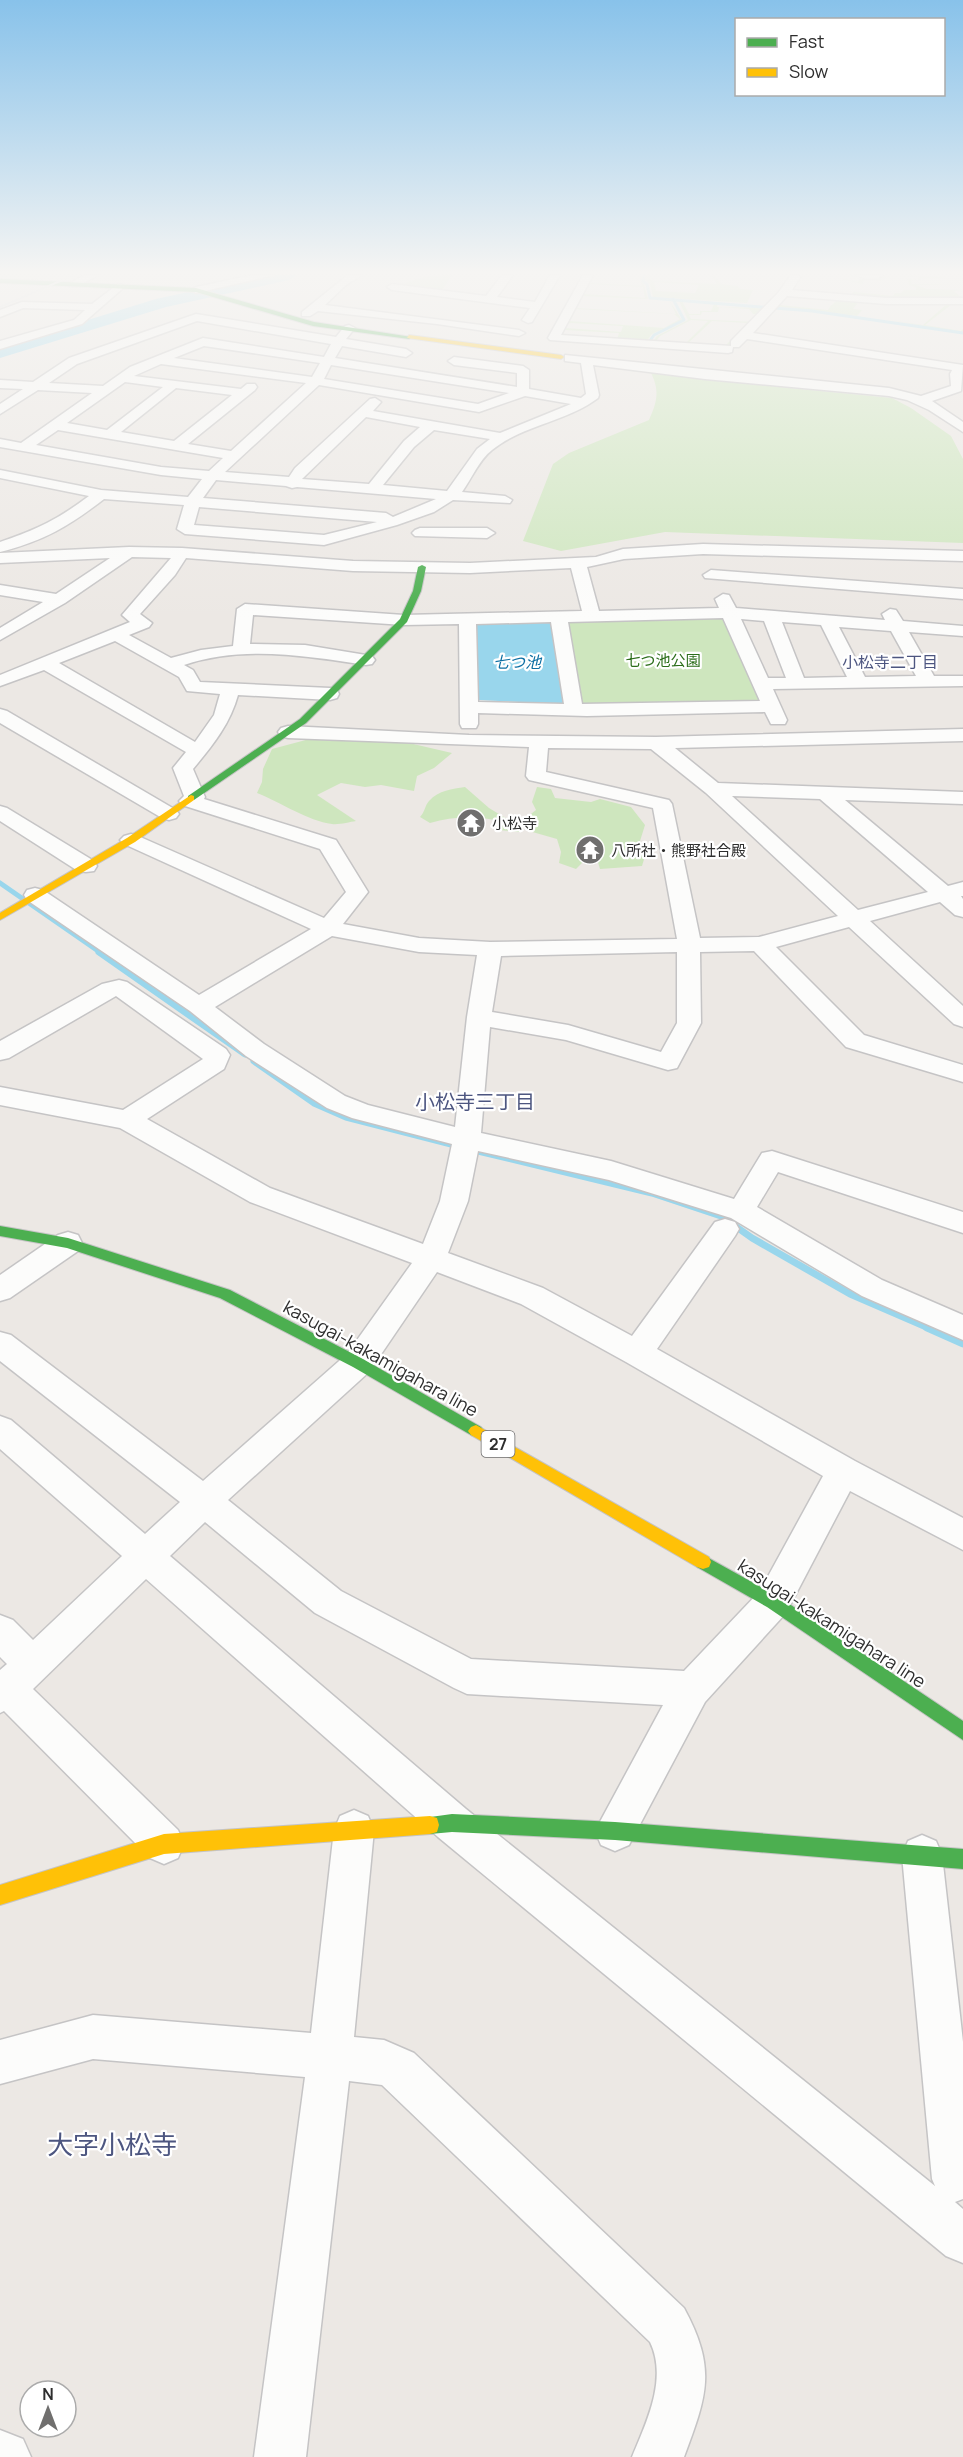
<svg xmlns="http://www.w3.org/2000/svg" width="963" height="2457" viewBox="0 0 963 2457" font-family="Manrope,'Noto Sans JP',sans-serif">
<rect width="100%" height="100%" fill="#ece8e4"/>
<g fill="#cee6be" fill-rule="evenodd">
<path d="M452 275 441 292 399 287C414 277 434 275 452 275Z"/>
<path d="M588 275H593L590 283 642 286 639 275H641L648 299 581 296 576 308 676 314 669 300 682 320 652 334 645 343 554 338ZM589 284 643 287 645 298 584 294ZM575 309 674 314 680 319 664 328 569 321ZM571 323 622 326H623L621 332 565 328 567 324ZM565 330 619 333 617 340 561 336Z"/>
<path d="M646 275H650V279L653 281 717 284 712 276 706 275H713L721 284 738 286 740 289 753 290 747 303 653 297 650 284 645 279ZM654 282 699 285 695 293 656 291Z"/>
<path d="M826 275 858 282 861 277 846 275H887L881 277 918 280V277H909L910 275 963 279 921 278V280H912L911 284H963L916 285 927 289 963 290 954 291 963 299V304H952L925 325 961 331 963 329V332L887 320 923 325 947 304 860 300 853 309 862 310 857 316 774 306 779 301H784L780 305 828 310 831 305 789 302 832 305 839 298H847L854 292 893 296 895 293H901L904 290H916V287L909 285 908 279 882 278 881 281 866 279 862 284Z"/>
<path d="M678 299H681L689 314H700V311H711L715 302 718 303 717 307 772 308 764 315 753 314 749 309 719 307 718 312H702L701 315H689L691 319 756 322 728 349 652 343 657 336 688 320ZM691 320 708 321 684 345 655 342 660 336ZM712 321 748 323 724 347 687 344Z"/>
<path d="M649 369 780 387 892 398 911 408 951 436 963 459V543L665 532 561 551 523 541 553 464 569 453 649 420C658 400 660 389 649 369Z"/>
<path d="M724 617 760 701 580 704 566 621Z"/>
<path d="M317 737 396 740 452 753 434 768 417 776 414 791 381 785 365 787 341 783 317 795 356 821C349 822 339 825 332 824 308 821 280 802 257 793L262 782 263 769 272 749Z"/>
<path d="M465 787 489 808 512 822 520 832 499 830 494 820C471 816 452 817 430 823L420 817C425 812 425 805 429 801 439 790 452 789 465 787Z"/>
<path d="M537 787 551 789 555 798 591 802 600 799 631 807 645 825 640 841 645 856 642 866 600 869 597 859 601 841 586 838 578 848 584 861 576 869 559 863 561 852 557 839 529 831 522 821 536 810 532 802Z"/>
</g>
<path fill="#99d6ec" d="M551 622 564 704 478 700 477 624Z"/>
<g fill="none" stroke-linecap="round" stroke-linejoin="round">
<g stroke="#99d6ec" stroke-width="3">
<path d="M644 275 643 281 647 284 650 298 812 311 963 333"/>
<path d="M647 345 654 335 684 320 673 299"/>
</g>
<path stroke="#99d6ec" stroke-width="5" d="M0 883 101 953"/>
<g stroke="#99d6ec" stroke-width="7">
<path d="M99 952 245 1054"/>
<path d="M254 1061 314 1103 346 1117 459 1146"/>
<path d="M474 1150 652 1193 721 1216 752 1238 850 1294 931 1329"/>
</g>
<path stroke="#99d6ec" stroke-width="9" d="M927 1327 963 1343"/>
<path fill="#99d6ec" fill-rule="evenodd" d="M266 275H297L289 280 166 307 0 358V347L156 299Z"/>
<g stroke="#c5c4c5" stroke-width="3">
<g id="street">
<path d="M85 275H99L77 286H69L68 284Z"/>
<path d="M253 275H274L196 293 191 290 196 287Z"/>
<path d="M348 275H362L346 285 325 305 519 330 525 333 519 336 437 324 318 311 310 316H302V312Z"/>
<path d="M502 275H513L497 297 535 302 550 275H560L532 322 528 323 522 320 530 308 392 290 387 287 392 284 486 296Z"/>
<path d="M583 275H593L561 335 731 346V341L778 293 791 275 801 276 792 290 886 298H963V304H886L787 296 753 333 963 365 961 391 932 401 963 422V432L929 410 907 400 889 396 705 379 593 365 599 395 598 398C566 422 523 425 492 450 479 460 472 478 462 492L505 496 512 500 510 503 453 500 434 512 397 525 324 545 185 534 177 529 184 505 104 499C69 526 44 541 0 552V542C38 529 57 520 89 496L0 478V470L101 490 188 497 202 479 161 475 0 447V439L21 443 92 393 38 390 0 414V404L23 389 0 388V380L33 382 69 358 196 314 336 337 345 326 349 325 355 328 346 339 406 349 412 353 406 357 342 346 335 358 517 387V373L454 365 448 361 454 357 523 366 529 370V389L581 398 586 394 581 363 565 361V355L889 388 921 396 951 386 950 374 952 370 747 339 739 347H733L732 352 728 353 550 340 548 338ZM197 321 331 344 324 357 203 338 130 367 103 386 49 383 77 364ZM204 346 320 363 312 377 174 358ZM161 364 306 383 231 451 188 444 255 390 257 387 255 384H247L241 389 134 376ZM331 365 509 393 478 404 324 379ZM125 382 163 387 107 430 67 423ZM319 385 479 412 525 396 571 404 500 433 373 411 381 402 375 398 370 399 295 468 289 477 225 472ZM176 388 232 395 174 441 121 432ZM366 417 420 427 404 441 369 484 302 479ZM58 430 223 458 209 471 161 467 36 445ZM434 430 490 439 477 449 447 491 383 485 414 447ZM216 480 286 486 292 488 297 487 436 499 393 517 386 513 203 498ZM199 507 377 522 324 535 194 525Z"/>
<path d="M857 275H883C877 280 863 280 857 275Z"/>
<path d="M118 284 122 285V289L82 324 0 349V341L74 320 85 310 23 308 0 317V310L22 302 92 304Z"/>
<path d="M420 528H487L495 533 487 538 415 536 412 533 415 530Z"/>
<path d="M703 544 963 551V561L703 554 624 559 587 567 599 611 719 608 715 599 723 594 729 595 736 608 885 620 882 614 890 609 896 610 903 621 963 626V636L909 632 934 676H963V686L773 689 787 720 785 724H771L765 712 587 716 478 713V724L476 728H462L460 724 459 624 404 625 253 615 250 644 305 645 366 655 372 656 375 660 372 664 366 665C307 656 242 645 184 665L193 670 200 682 330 688 337 690 339 694 337 698 330 700 238 695C230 724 213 745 193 769L205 797 204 799 336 840 368 892 343 924 419 938 490 942 677 939 653 808 529 780 526 776 529 747 288 738 281 736 278 732 281 728 288 726 469 735 656 737 963 729V741L675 748 718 783 963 792V804L845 800 948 886 963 882V896H961L963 899V917L955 915 940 902 870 921 963 1006V1027L954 1024 849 927 776 947 864 1035 963 1065V1082L846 1047 754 951 700 952 701 1023 677 1068 668 1070 566 1040 490 1027 481 1133 611 1161 734 1199 762 1153 772 1151 963 1212V1233L778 1172 757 1207 882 1280 963 1315V1340L862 1296 731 1218 609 1180 478 1151 468 1201 448 1253 543 1288 632 1336 715 1222 725 1219 735 1222 739 1229 735 1236 657 1349 855 1461 963 1518V1550L850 1491 786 1613 705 1702 629 1845 615 1851 601 1845 595 1831 663 1705 467 1694 454 1688 315 1613 205 1522 170 1556 466 1809 935 2186 932 2179 902 1855 908 1841 922 1835 936 1841 942 1855 963 2042V2199L955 2202 963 2209V2263L946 2256 438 1837 146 1579 33 1689 178 1830 184 1844 178 1858 164 1864 150 1858 4 1711 0 1713V1670L7 1664 0 1657V1615L13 1620 33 1640 122 1556 0 1449V1416L11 1420 145 1534 180 1502 0 1361V1332L11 1335 203 1481 347 1354 412 1263 250 1202 120 1128 0 1105V1087L123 1110 203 1059 116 996 9 1058 0 1060V1041L102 984 119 980 127 982 226 1049 230 1055 224 1069 147 1119 270 1188 423 1244 440 1201 452 1144 352 1118 327 1108 246 1056 190 1011 27 900 24 895 27 890 35 888 43 890 199 995 311 929 124 844 120 840 124 836 131 834 138 836 324 918 346 892 320 849 182 805 179 801 184 796 173 768 186 752 44 670 0 686V675L130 622 122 615 171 558 132 557 65 603 0 640V628L43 602 0 595V585L56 594 110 558 0 563V553L129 547 182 548 353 561 470 563 596 557 623 549ZM186 558 353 571 470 573 571 568 582 611 404 615 245 604 237 609 233 646 201 650 171 658 129 635 149 627 152 623 140 614 175 575ZM723 618 760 701 582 704 568 622ZM741 619 764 621 786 678H768ZM551 622 564 704 478 702 476 624ZM782 622 821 625 847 677 804 678ZM839 627 891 631 916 676 865 677ZM115 641 179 677 187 691 220 694 214 715 195 742 59 663ZM548 748 651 749 706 793 838 916 759 937 700 938 672 804 669 800 546 772ZM732 796 820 799 928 892 858 910ZM332 936 419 952 477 955 467 1017 455 1127 368 1105 345 1096 264 1044 215 1007ZM677 952V1023L661 1052 568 1025 492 1012 501 956ZM437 1272 521 1304 626 1362 823 1476 760 1591 684 1671 471 1659 341 1591 228 1500 369 1372Z"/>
<path d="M711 570 963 589V599L705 578 703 575Z"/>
<path d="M0 709 7 711 176 810 179 814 176 818 169 820 162 818 0 723Z"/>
<path d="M0 806 7 808 94 861 97 866 94 871 86 872 78 871 0 821Z"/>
<path d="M68 1232 78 1235 82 1243 78 1251 10 1298 0 1301V1275L58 1235Z"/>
<path d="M354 1810 368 1816 374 1830 354 2037 384 2040 414 2053 684 2308C717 2369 707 2395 684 2457H632C646 2423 668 2379 650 2342L382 2085 349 2081 306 2457H254L305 2077 93 2059 0 2084V2040L93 2015 311 2033 334 1830 340 1816Z"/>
<path d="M0 2430 23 2439 31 2457H0Z"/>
</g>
</g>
<g stroke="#c5c4c5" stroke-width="2">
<g id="fast">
<path d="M0 279 196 288 314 322 412 337 409 339 313 326 196 292 0 283Z"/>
<path d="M422 565 426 567 421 591 407 622 306 723 194 800H188V796L300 719 400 619 413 591 418 567Z"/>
<path d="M0 1226 68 1238 230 1290 363 1359 481 1427 484 1431 481 1435 476 1437 471 1435 353 1367 220 1298 67 1248 0 1236Z"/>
<path d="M703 1555 779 1597 963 1721V1740L767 1607 697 1567 695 1562 697 1557Z"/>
<path d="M452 1814 615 1822 963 1849V1869L615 1840 452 1832 430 1834 423 1832 421 1825 423 1818Z"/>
</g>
</g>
<g stroke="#c5c4c5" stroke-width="2">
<g id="slow">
<path d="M409 335 561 355 564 357 561 359 407 338Z"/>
<path d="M191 795 194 796V800L135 842 0 920V913L127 838Z"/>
<path d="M476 1425 709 1557 711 1562 709 1567 703 1569 697 1567 471 1435 468 1431 471 1427Z"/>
<path d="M430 1816 437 1818 439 1825 437 1832 430 1834 164 1854 0 1905V1885L164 1834Z"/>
</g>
</g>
<use href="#street" fill="#fcfcfb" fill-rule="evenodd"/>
<use href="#fast" fill="#4caf50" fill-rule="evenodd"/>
<use href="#slow" fill="#ffc107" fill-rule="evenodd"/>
<path stroke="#dfdfe1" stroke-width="2" d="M0 307 74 275"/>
</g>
<linearGradient id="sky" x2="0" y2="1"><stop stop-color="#88c2ea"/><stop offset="0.44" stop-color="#f6f5f3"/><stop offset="1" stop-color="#f6f5f3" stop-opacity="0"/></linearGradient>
<rect width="963" height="619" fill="url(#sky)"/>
<defs>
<g id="temple-disc" transform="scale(1.5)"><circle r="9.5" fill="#706f6e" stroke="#fff"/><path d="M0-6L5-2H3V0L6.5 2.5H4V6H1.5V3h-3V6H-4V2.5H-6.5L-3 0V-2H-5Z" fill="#fff"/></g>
</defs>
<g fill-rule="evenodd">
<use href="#temple-disc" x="471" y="823"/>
<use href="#temple-disc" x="590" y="850"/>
</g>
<g text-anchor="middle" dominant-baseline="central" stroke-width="4.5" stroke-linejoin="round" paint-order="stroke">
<g font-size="15" fill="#2c6e1b" stroke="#fff">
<text x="663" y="660">七つ池公園</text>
</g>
<g font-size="15" fill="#2e2e2e" stroke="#fff" text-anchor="start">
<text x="492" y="823">小松寺</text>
<text x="611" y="850">八所社・熊野社合殿</text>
</g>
<g font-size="16" font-style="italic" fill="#0d6fa3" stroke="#fff">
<text x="517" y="662">七つ池</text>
</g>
<g font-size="16" fill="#4d5680" stroke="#fff">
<text x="890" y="662">小松寺二丁目</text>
</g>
<rect fill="#fff" stroke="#6d6d6d" stroke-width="1.5" x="481.5" y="1431" width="33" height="26" rx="4.5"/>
<g font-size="16" font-weight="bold" fill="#2e2e2e">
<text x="498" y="1444">27</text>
</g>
<g font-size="18" fill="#2e2e2e" stroke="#fff">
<text transform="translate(381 1358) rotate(29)">kasugai-kakamigahara line</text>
<text transform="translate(832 1623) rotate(33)">kasugai-kakamigahara line</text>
</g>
<g font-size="20" fill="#4d5680" stroke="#fff">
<text x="475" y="1101">小松寺三丁目</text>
</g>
<g font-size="26" fill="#4d5680" stroke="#fff">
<text x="112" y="2144">大字小松寺</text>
</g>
</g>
<rect x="735" y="18" width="210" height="78" fill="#ffffff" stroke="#ababab" stroke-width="1.5"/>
<rect x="747" y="38" width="30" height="9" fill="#4caf50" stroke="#ababab" stroke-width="1.5"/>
<text x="789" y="48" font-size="18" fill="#2e2e2e">Fast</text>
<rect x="747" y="68" width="30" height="9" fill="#ffc107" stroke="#ababab" stroke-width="1.5"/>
<text x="789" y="78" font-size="18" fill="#2e2e2e">Slow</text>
<g transform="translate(48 2409)"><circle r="28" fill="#ffffff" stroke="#ababab" stroke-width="1.5"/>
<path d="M0-4.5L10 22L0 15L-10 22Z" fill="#706f6e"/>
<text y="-9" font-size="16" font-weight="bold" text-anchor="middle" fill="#2e2e2e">N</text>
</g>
</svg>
